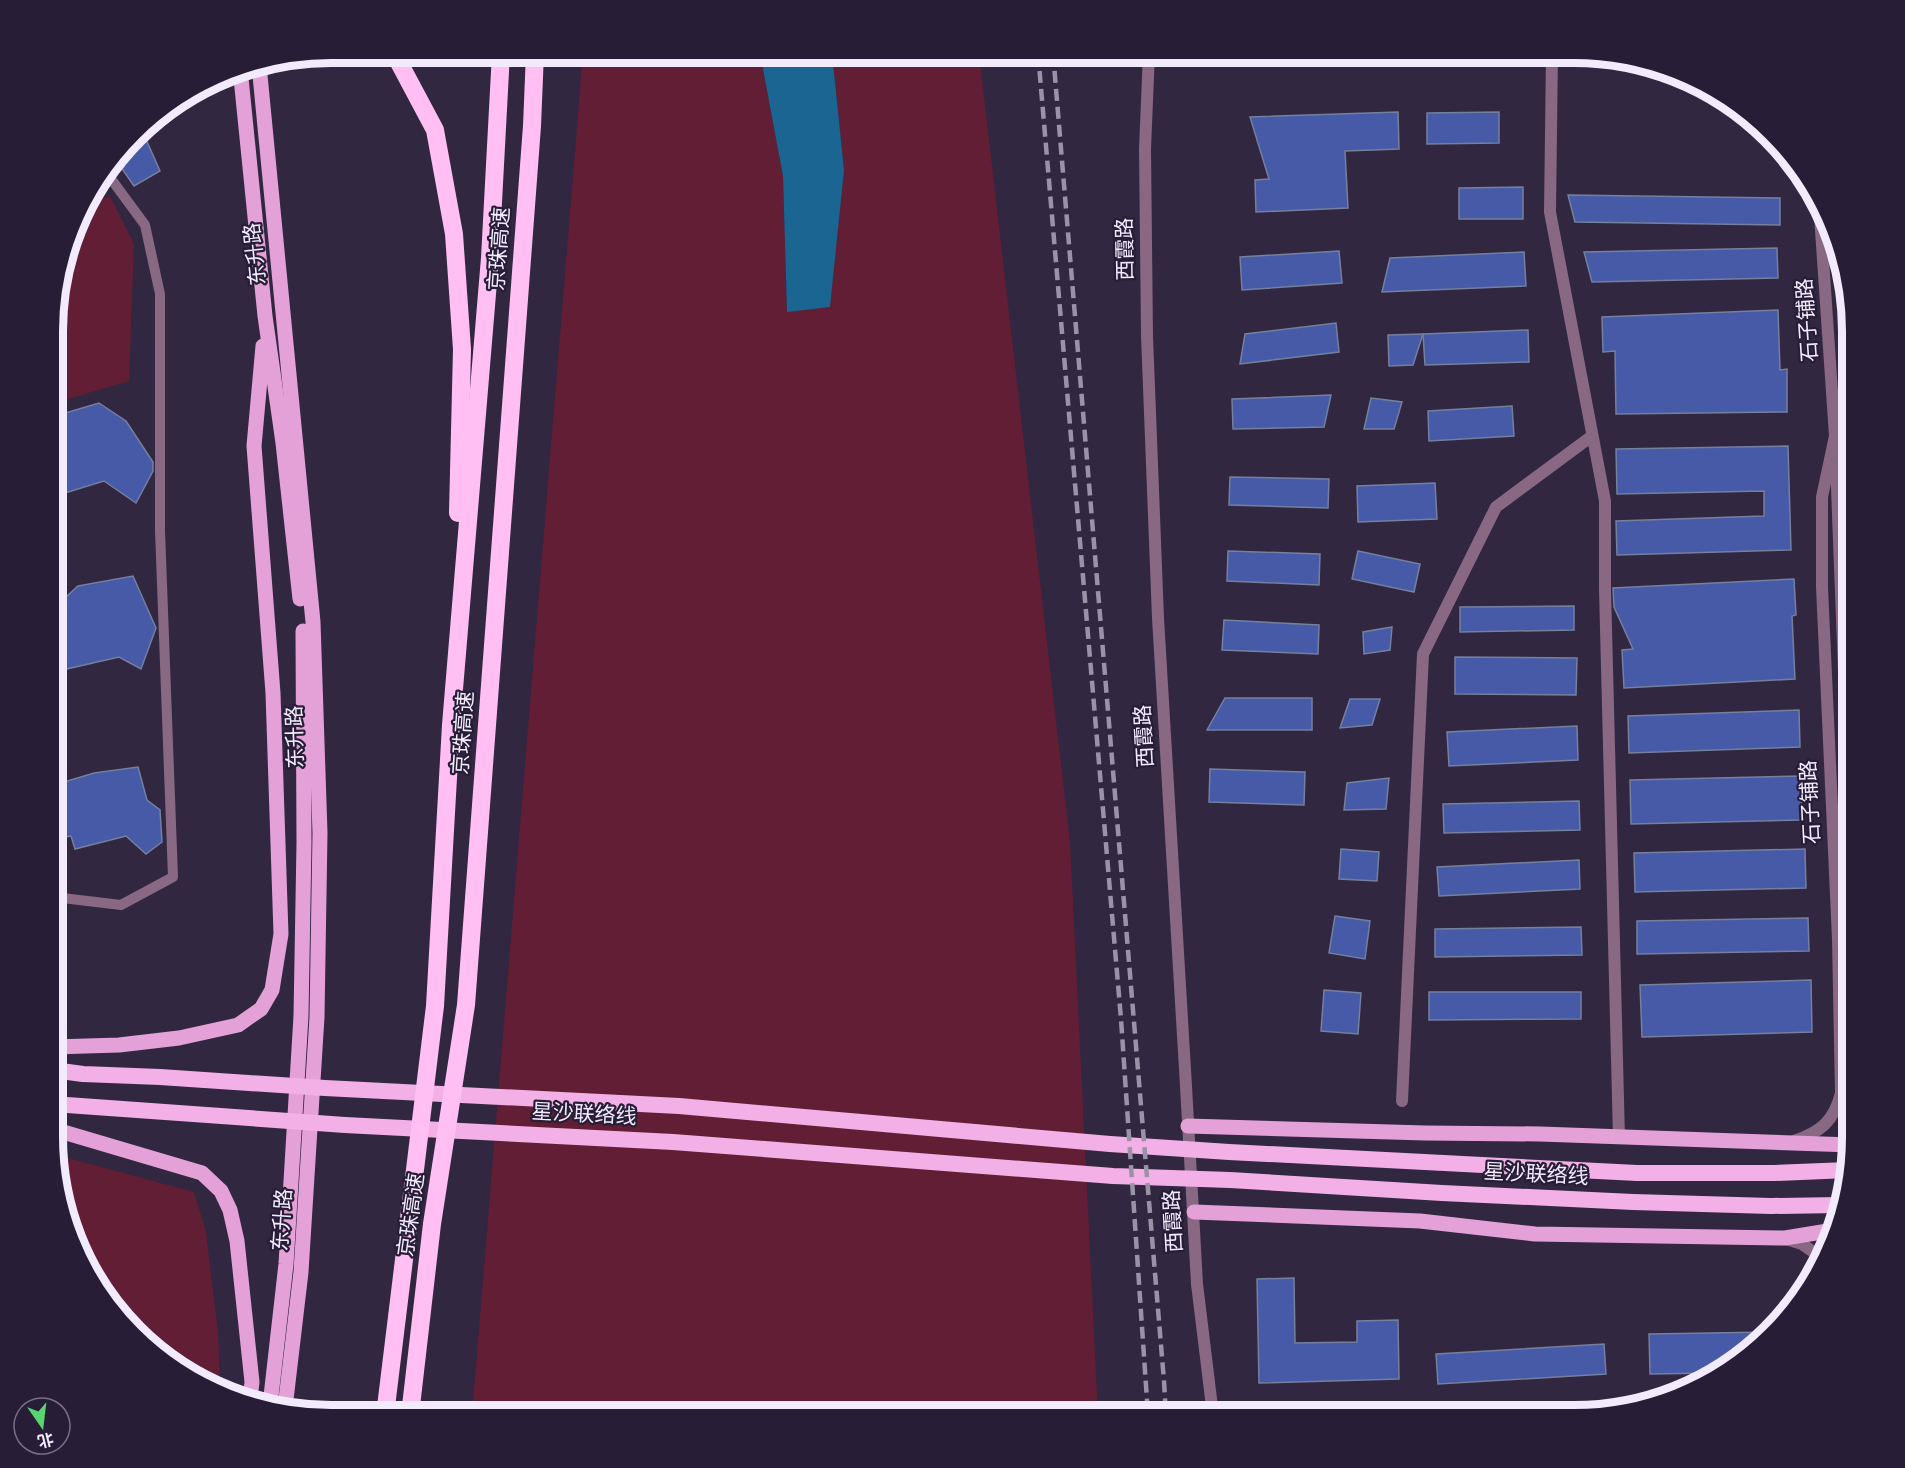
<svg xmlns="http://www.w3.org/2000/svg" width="1905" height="1468" viewBox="0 0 1905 1468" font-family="Spectral,'Noto Sans SC',serif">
<rect width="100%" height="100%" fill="#312740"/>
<g fill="#621e34">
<polygon points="583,53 760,53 783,176 787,312 844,170 832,53 979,53 1070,842 1098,1415 472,1415"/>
<polygon points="110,196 134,244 129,381 55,403 55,295 87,202"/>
<polygon points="53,1154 194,1192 206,1232 218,1332 220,1391 148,1347 81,1260"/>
</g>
<polygon fill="#1a6592" points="760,53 832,53 844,170 830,307 787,312 783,176"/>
<g fill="#475aa7" stroke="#757f9e" stroke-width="1.5">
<polygon points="1398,112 1399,149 1345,151 1348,208 1256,212 1255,180 1269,179 1250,117"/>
<polygon points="1499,112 1499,143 1427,144 1427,113"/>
<polygon points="145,137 160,171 134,186 116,160 126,148"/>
<polygon points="1523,187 1523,219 1459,219 1459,188"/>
<polygon points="1568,195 1780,198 1780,225 1575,222"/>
<polygon points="1777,248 1778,278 1592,282 1584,252"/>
<polygon points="1339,251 1342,283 1242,290 1240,257"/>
<polygon points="1524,252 1526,286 1382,292 1390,258"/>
<polygon points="1778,310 1780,370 1787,369 1787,412 1616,414 1615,351 1603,352 1602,317"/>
<polygon points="1336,323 1339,352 1240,364 1245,334"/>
<polygon points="1528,330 1529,362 1425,365 1423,334"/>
<polygon points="1423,334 1413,365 1389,366 1388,335"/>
<polygon points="1331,395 1324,427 1233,429 1232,399"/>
<polygon points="1371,398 1402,402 1394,429 1364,429"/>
<polygon points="99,403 126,421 153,462 153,471 136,503 104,481 55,496 55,416"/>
<polygon points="1512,406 1514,436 1429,441 1428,411"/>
<polygon points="1788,446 1791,550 1617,555 1616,521 1764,516 1764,491 1617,494 1616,449"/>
<polygon points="1230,477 1329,479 1328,508 1229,505"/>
<polygon points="1435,483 1437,519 1358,522 1357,486"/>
<polygon points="1228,551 1320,554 1319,585 1227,581"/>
<polygon points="1358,551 1420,564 1414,592 1352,579"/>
<polygon points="133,576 156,628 141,669 119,657 62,670 54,647 54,608 78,586"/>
<polygon points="1794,579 1796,615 1792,616 1795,679 1624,688 1622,650 1633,649 1614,607 1613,588"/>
<polygon points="1574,606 1574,630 1460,632 1460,607"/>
<polygon points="1224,620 1319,625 1318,654 1222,650"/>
<polygon points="1392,627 1390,650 1364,654 1363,632"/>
<polygon points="1455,657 1577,658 1576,695 1455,694"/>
<polygon points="1225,698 1312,698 1312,730 1207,730"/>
<polygon points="1350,699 1380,699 1372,725 1340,728"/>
<polygon points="1799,710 1800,747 1629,753 1628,716"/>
<polygon points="1577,726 1578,760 1449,766 1447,732"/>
<polygon points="138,767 147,800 160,810 162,842 146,854 126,836 75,849 71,836 54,839 54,785 94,773"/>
<polygon points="1210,769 1305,772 1304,805 1209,802"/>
<polygon points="1801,776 1802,820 1631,824 1630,780"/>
<polygon points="1389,778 1386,809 1344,810 1347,783"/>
<polygon points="1579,801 1580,830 1444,833 1443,804"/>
<polygon points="1341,849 1379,852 1377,881 1339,879"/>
<polygon points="1805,849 1806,888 1635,892 1634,853"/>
<polygon points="1579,860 1580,889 1439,896 1437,867"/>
<polygon points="1335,916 1370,921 1365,959 1329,953"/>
<polygon points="1808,918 1809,951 1637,954 1637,921"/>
<polygon points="1581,927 1582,955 1435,957 1435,929"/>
<polygon points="1811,980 1812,1032 1642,1037 1640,985"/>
<polygon points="1324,990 1361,993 1358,1034 1321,1031"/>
<polygon points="1429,992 1581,992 1581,1019 1429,1020"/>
<polygon points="1294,1278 1295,1343 1357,1342 1357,1321 1398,1320 1399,1379 1259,1383 1257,1279"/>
<polygon points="1768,1332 1714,1373 1650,1374 1649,1334"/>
<polygon points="1604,1344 1606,1374 1438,1384 1436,1354"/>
</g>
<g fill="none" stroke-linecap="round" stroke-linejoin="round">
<polyline stroke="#886882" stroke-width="10" points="54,897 121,905 173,877 160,531 160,294 145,225 106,172"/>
<g stroke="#886882" stroke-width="12">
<polyline points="1149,53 1145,149 1147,336 1158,618 1186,1086 1197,1284 1213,1415"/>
<polyline points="1552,53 1550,212 1605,501 1605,589 1619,1138"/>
<polyline points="1819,201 1835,436 1846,724 1852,830"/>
<polyline points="1841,454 1852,500"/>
<polyline points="1402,1101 1423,654 1496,507 1592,436"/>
<path d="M 1794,1141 C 1821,1132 1834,1121 1841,1093 L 1838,939 L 1822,587 L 1822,497 L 1835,436"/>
<polyline points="1786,1239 1802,1244 1822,1258"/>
</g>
<g stroke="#e4a1d8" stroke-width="15">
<polyline points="259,65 313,622 320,833 317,1017 301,1272 285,1408"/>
<polyline points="240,68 265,316 283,443 300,599"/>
<polyline points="53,1047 119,1045 179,1038 238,1025 261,1009 272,990 281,934 273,693 254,446 263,346"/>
<polyline points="1188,1126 1425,1133 1540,1134 1852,1145"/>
<polyline points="53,1129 202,1173 221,1191 230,1210 237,1241 252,1382 250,1400"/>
<polyline points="1194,1212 1420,1221 1535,1234 1785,1238 1834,1230"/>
<polyline points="270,1405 286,1264 301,1016 304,843 303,631"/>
</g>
<g stroke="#f2b0e6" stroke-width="16">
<polyline points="53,1070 83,1074 160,1077 325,1088 679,1106 1110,1144 1229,1152 1637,1173 1775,1173 1848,1170"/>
<polyline points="53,1104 345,1125 673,1142 1113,1176 1230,1180 1442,1193 1633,1202 1771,1206 1840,1205"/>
</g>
<g stroke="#ffbff3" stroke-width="18">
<polyline points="394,53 435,130 454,234 462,349 458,513"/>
<polyline points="385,1415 435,1006 451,725 490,258 501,53"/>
<polyline points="410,1415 432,1224 466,1005 532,126 535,53"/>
</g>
<g stroke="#9a93a8" stroke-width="4.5" stroke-dasharray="12 6" stroke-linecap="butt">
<polyline points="1038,53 1121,1019 1148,1415"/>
<polyline points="1053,53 1164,1381 1166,1415"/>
</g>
</g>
<g text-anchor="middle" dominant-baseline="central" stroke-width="4.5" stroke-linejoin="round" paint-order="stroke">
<g font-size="21" fill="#f1ebfd" stroke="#271d36">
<text transform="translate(500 249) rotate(-86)">京珠高速</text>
<text transform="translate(1126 249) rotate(-91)">西霞路</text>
<text transform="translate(256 254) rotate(-96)">东升路</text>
<text transform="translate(1808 320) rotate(-94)">石子铺路</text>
<text transform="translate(464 733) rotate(-86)">京珠高速</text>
<text transform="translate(1145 736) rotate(-93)">西霞路</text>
<text transform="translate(296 737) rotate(-92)">东升路</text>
<text transform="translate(1811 802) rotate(-93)">石子铺路</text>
<text transform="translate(584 1115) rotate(3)">星沙联络线</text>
<text transform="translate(1536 1175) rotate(3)">星沙联络线</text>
<text transform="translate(412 1215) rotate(-82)">京珠高速</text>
<text transform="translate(283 1220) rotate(-86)">东升路</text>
<text transform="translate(1174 1221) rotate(-93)">西霞路</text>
</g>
</g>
<path d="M0 0H1905V1468H0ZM331 63H1574A268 268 0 0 1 1842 331V1137A268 268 0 0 1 1574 1405H331A268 268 0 0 1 63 1137V331A268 268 0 0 1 331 63Z" fill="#271d36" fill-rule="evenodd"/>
<path fill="none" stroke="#f1ebfd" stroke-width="8" d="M331 63H1574A268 268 0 0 1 1842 331V1137A268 268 0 0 1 1574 1405H331A268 268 0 0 1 63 1137V331A268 268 0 0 1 331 63Z"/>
<g transform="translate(42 1426) rotate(166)"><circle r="28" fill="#271d36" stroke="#786f86" stroke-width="1.5"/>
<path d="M0-4.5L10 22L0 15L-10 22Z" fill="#57d570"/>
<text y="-9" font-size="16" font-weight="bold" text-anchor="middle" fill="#f1ebfd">北</text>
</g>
</svg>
